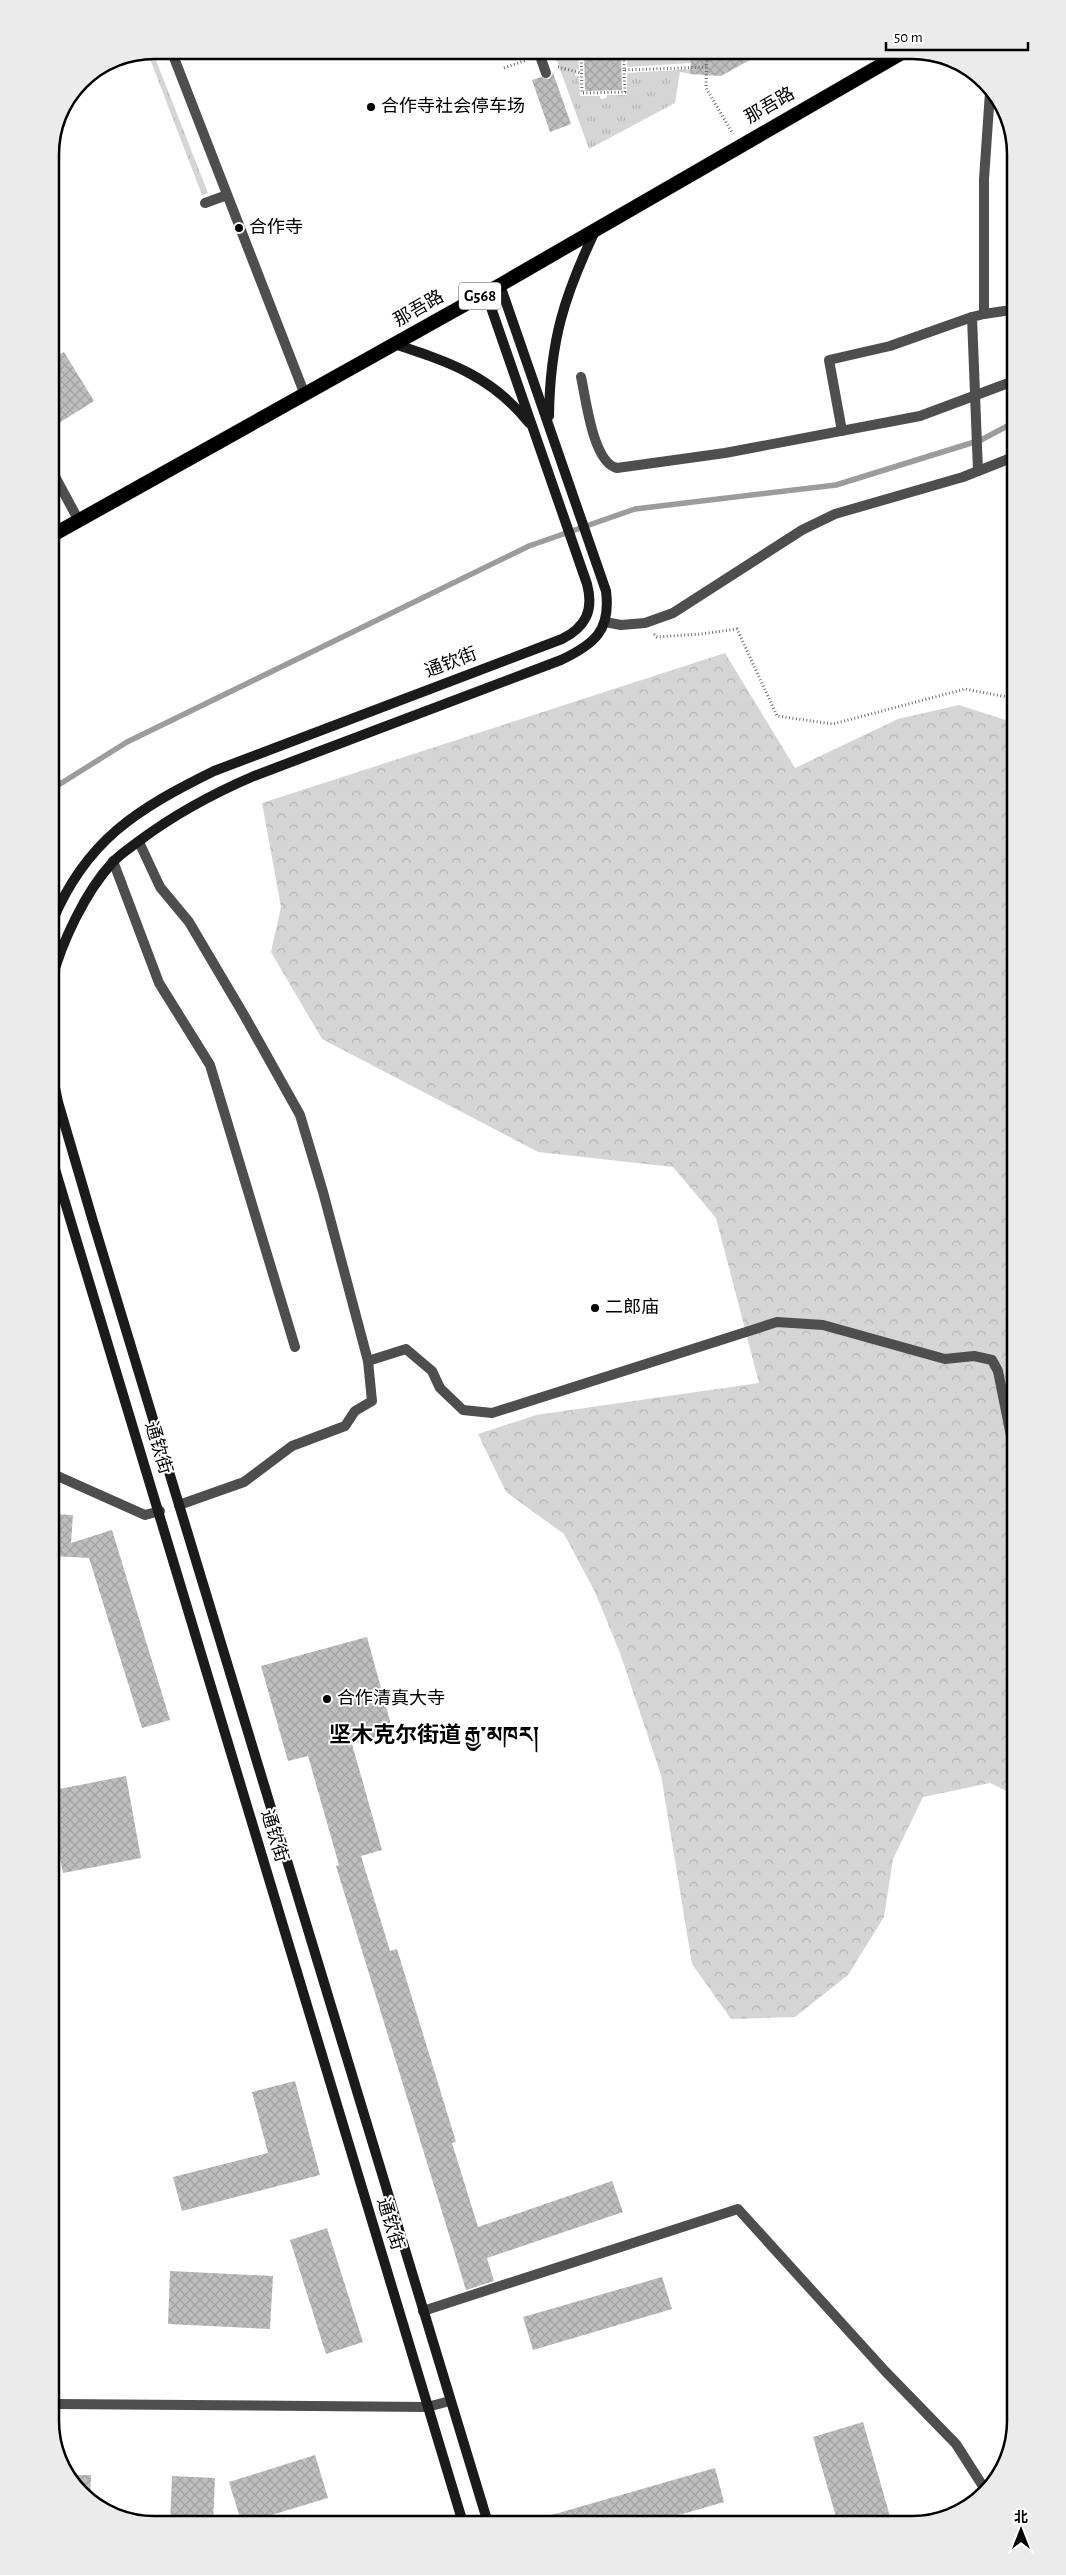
<svg xmlns="http://www.w3.org/2000/svg" width="1066" height="2575" viewBox="0 0 1066 2575" font-family="'Alegreya Sans','Noto Sans SC','Noto Serif Tibetan',sans-serif">
<defs>
<pattern id="grass-tufts" width="24" height="20" patternUnits="userSpaceOnUse" patternTransform="scale(1.25)"><rect width="24" height="20" fill="#d5d5d5"/><path d="M3 7l-1-3M5 7V3M7 7l1-3M15 17l-1-3M17 17v-4M19 17l1-3" fill="none" stroke="#b5b5b5"/></pattern>
<pattern id="forest-crowns" width="20" height="18" patternUnits="userSpaceOnUse" patternTransform="scale(1.25)"><rect width="20" height="18" fill="#d5d5d5"/><path d="M2 6a3 3 0 1 1 6 0M12 15a3 3 0 1 1 6 0" fill="none" stroke="#b5b5b5"/></pattern>
<pattern id="building-cross-hatch" width="8" height="8" patternUnits="userSpaceOnUse" patternTransform="scale(1.25)"><rect width="8" height="8" fill="#bebebe"/><path d="M0 0l8 8M0 8l8-8" fill="none" stroke="#a2a2a2"/></pattern>
</defs>
<rect width="100%" height="100%" fill="#fff"/>
<g fill="url(#grass-tufts)">
<polygon points="152,50 208,193 202,195 147,51"/>
<polygon points="553,50 578,50 579,69 575,70 575,76 579,76 580,96 600,96 601,99 606,98 607,95 627,95 627,73 692,69 691,74 680,72 675,103 589,149"/>
<polygon points="627,50 692,50 692,63 627,67"/>
<polygon points="746,50 767,50 745,63"/>
</g>
<polygon fill="url(#forest-crowns)" points="725,653 795,768 898,719 959,705 1012,722 1015,1795 990,1783 923,1797 893,1859 884,1917 848,1975 795,2017 731,2019 692,1964 661,1775 620,1653 595,1592 564,1534 506,1492 478,1434 536,1415 759,1383 716,1218 673,1167 538,1152 322,1039 271,952 281,907 262,803"/>
<g fill="none" stroke-linecap="round" stroke-linejoin="round">
<polyline stroke="#9c9c9c" stroke-width="5.5" points="52,789 127,742 529,546 635,509 836,485 981,440 1011,424"/>
</g>
<g fill="url(#building-cross-hatch)">
<polygon points="725,50 745,50 745,61 748,61 721,76 690,74 691,57 724,59"/>
<polygon points="621,54 622,90 585,91 584,55"/>
<polygon points="553,73 571,124 550,132 532,80 541,77 549,79"/>
<polygon points="64,352 94,401 51,428 51,360"/>
<polygon points="53,1514 73,1515 71,1543 112,1530 170,1720 142,1728 89,1558 53,1556"/>
<polygon points="367,1637 393,1732 352,1744 382,1850 361,1856 390,1951 397,1949 456,2142 452,2143 478,2227 612,2181 623,2212 487,2258 494,2281 466,2290 336,1866 339,1865 308,1756 288,1761 261,1666"/>
<polygon points="126,1776 141,1858 63,1873 54,1828 54,1790"/>
<polygon points="295,2081 320,2175 182,2211 173,2177 268,2153 252,2092"/>
<polygon points="327,2228 363,2342 326,2354 290,2240"/>
<polygon points="170,2271 273,2276 270,2329 168,2324"/>
<polygon points="662,2277 672,2309 533,2350 523,2317"/>
<polygon points="863,2422 891,2520 837,2520 813,2437"/>
<polygon points="315,2455 328,2498 242,2524 229,2482"/>
<polygon points="715,2468 724,2502 658,2521 542,2522 541,2518"/>
<polygon points="70,2475 91,2475 90,2503 78,2486"/>
<polygon points="172,2476 215,2478 213,2524 170,2525"/>
</g>
<g fill="none" stroke-linecap="round" stroke-linejoin="round">
<g stroke="#dbdbdb" stroke-width="15">
<polyline id="trunk" points="51,536 500,285 907,50"/>
</g>
<g stroke="#707070" stroke-width="3" stroke-dasharray="1 2.5" stroke-linecap="butt">
<polyline points="602,50 624,51 624,70 707,67"/>
<polyline points="707,50 706,88 733,134"/>
<polyline points="602,52 581,52 582,93 625,92 624,70"/>
<polyline points="558,67 582,73"/>
<polyline points="504,68 527,60"/>
<polyline points="654,634 657,637 701,634 737,629 777,716 833,724 965,689 1012,698"/>
</g>
<g stroke="#4e4e4e" stroke-width="10">
<polyline points="171,50 305,395"/>
<polyline points="538,50 546,73"/>
<polyline points="205,203 227,195"/>
<polyline points="984,314 1011,310"/>
<path d="M 581,377 C 586,399 593,463 617,468 L 725,453 L 920,416 L 1011,382"/>
<polyline points="842,431 829,360 890,346 972,317"/>
<polyline points="51,469 79,521"/>
<polyline points="978,471 972,317 984,314 984,179 990,92"/>
</g>
<g stroke="#4e4e4e" stroke-width="10">
<polyline points="605,622 621,625 645,623 673,613 802,530 835,514 963,477 1011,458"/>
<polyline points="139,842 160,887 189,922 244,1015 300,1115 323,1192 368,1361 372,1401 355,1411 345,1426 292,1446 244,1482 179,1505"/>
<polyline points="113,861 159,983 210,1065 295,1347"/>
<polyline points="368,1361 406,1349 432,1371 440,1388 463,1410 492,1413 777,1322 823,1325 945,1359 974,1356 992,1360 998,1371 1014,1451"/>
<polyline points="53,1474 145,1515 160,1511"/>
<polyline points="423,2311 738,2209 885,2371 956,2444 986,2491"/>
</g>
<polyline stroke="#4e4e4e" stroke-width="10" points="55,2404 427,2407 450,2401"/>
<g stroke="#1b1b1b" stroke-width="10">
<path d="M 394,344 C 449,362 492,376 529,423"/>
<path d="M 549,416 C 550,341 564,296 596,229"/>
<path d="M 52,922 C 86,840 137,809 214,771 L 562,639 C 586,627 594,610 587,584 L 486,293"/>
<path d="M 52,980 C 61,943 86,891 112,863 C 120,854 130,848 139,841 C 175,814 212,794 254,776 L 561,660 C 595,644 611,630 606,591 L 500,285"/>
<polyline points="52,1073 58,1102 92,1218 488,2523"/>
<polyline points="52,1159 463,2523"/>
</g>
<use href="#trunk" stroke="#000" stroke-width="14"/>
</g>
<g fill="#000" stroke="#fff" stroke-width="2">
<circle cx="371" cy="107" r="5"/>
<circle cx="239" cy="228" r="5"/>
<circle cx="595" cy="1308" r="5"/>
<circle cx="327" cy="1699" r="5"/>
</g>
<g text-anchor="middle" dominant-baseline="central" stroke-width="4" stroke-linejoin="round" paint-order="stroke">
<rect fill="#fff" stroke="#4c4c4c" stroke-width="1" x="459" y="282.5" width="42" height="27" rx="4"/>
<g font-size="16" font-weight="bold" fill="#000">
<text x="480" y="296">G568</text>
</g>
<g font-size="18" fill="#000" stroke="#fff">
<text transform="translate(770 106) rotate(-30)">那吾路</text>
<text transform="translate(419 309) rotate(-30)">那吾路</text>
<text transform="translate(451 663) rotate(-21)">通钦街</text>
<text transform="translate(158 1448) rotate(73)">通钦街</text>
<text transform="translate(274 1836) rotate(73)">通钦街</text>
<text transform="translate(390 2224) rotate(73)">通钦街</text>
</g>
<g font-size="18" fill="#000" stroke="#fff" text-anchor="start">
<text x="381" y="107">合作寺社会停车场</text>
<text x="249" y="228">合作寺</text>
<text x="605" y="1308">二郎庙</text>
<text x="337" y="1699">合作清真大寺</text>
</g>
<g font-size="22" font-weight="bold" fill="#000" stroke="#fff">
<text x="434" y="1735">坚木克尔街道 རྒྱ་མཁར།</text>
</g>
</g>
<path d="M0 0H1066V2575H0ZM154 59H912A95 95 0 0 1 1007 154V2421A95 95 0 0 1 912 2516H154A95 95 0 0 1 59 2421V154A95 95 0 0 1 154 59Z" fill="#ebebeb" fill-rule="evenodd"/>
<path fill="none" stroke="#000" stroke-width="2.5" d="M154 59H912A95 95 0 0 1 1007 154V2421A95 95 0 0 1 912 2516H154A95 95 0 0 1 59 2421V154A95 95 0 0 1 154 59Z"/>
<g transform="translate(1021 2530)" stroke="#ffffff" stroke-width="4" paint-order="stroke">
<path d="M0-4L9 19L0 12L-9 19Z" fill="#000000"/>
<text y="-8" font-size="14" font-weight="bold" text-anchor="middle" fill="#000000">北</text>
</g>
<path d="M886 42v8h142v-8" fill="none" stroke="#000000" stroke-width="2.5"/>
<text x="894" y="42" font-size="15" fill="#000000" stroke="#ffffff" stroke-width="4" paint-order="stroke">50 m</text>
</svg>
